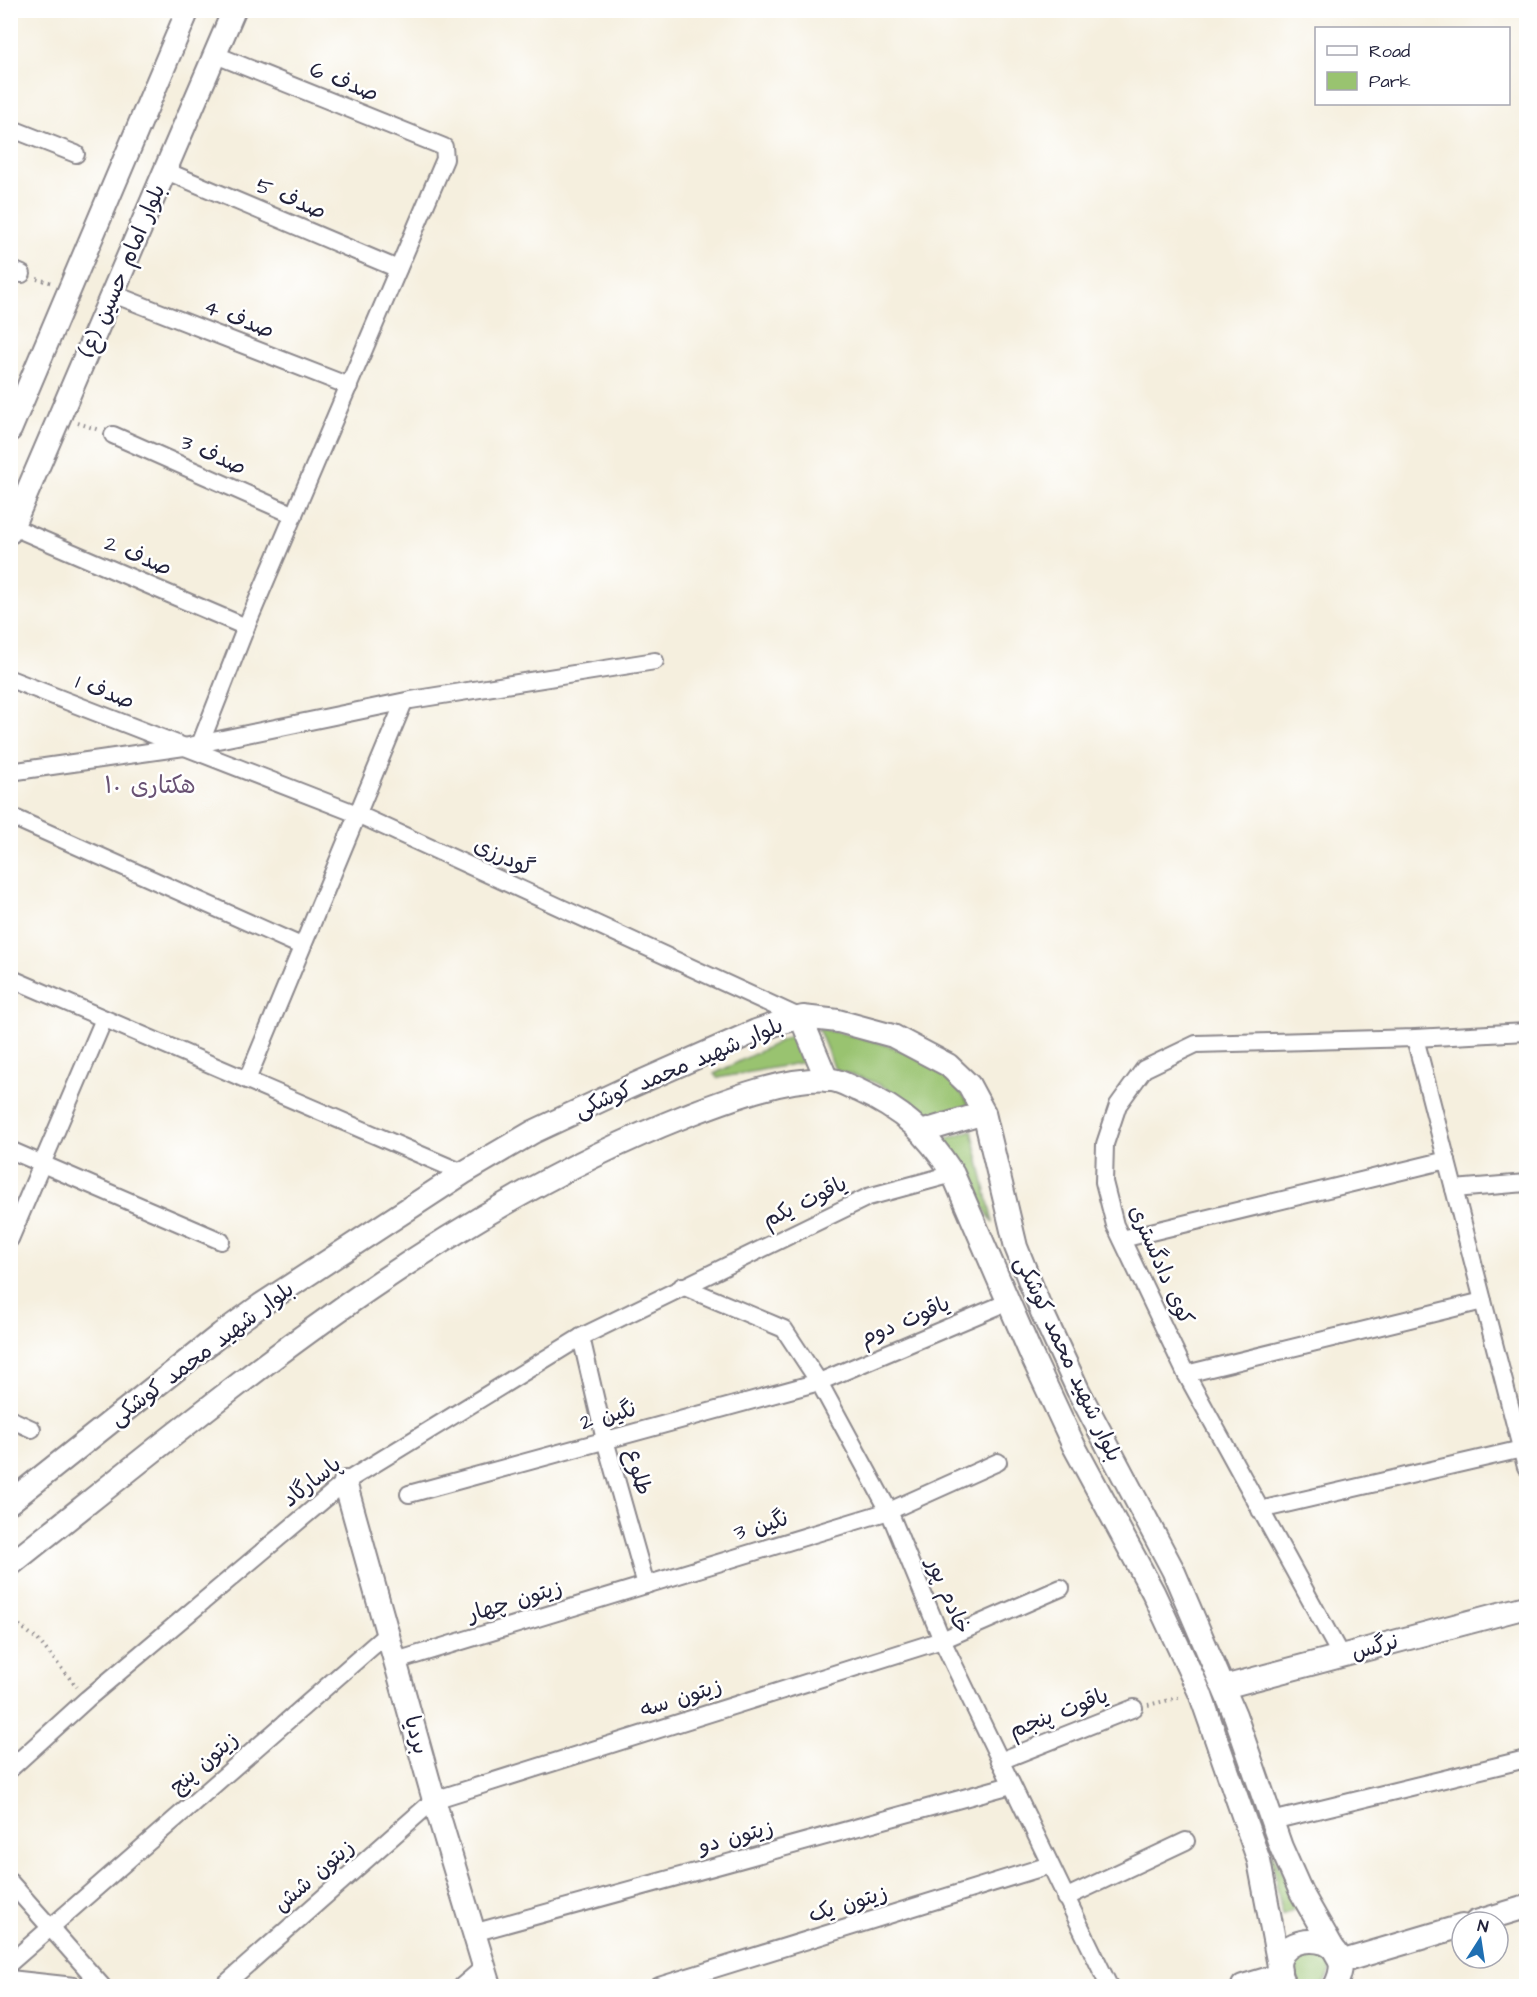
<svg xmlns="http://www.w3.org/2000/svg" width="1537" height="1997" viewBox="0 0 1537 1997" font-family="'Architects Daughter','Playpen Sans Arabic',sans-serif">
<rect width="100%" height="100%" fill="#fff"/>
<filter id="ink" filterUnits="userSpaceOnUse"><feTurbulence type="fractalNoise" baseFrequency=".0167" numOctaves="2"/><feDisplacementMap in="SourceGraphic" scale="12" xChannelSelector="R" yChannelSelector="G"/><feConvolveMatrix kernelMatrix="1 2 1 2 8 2 1 2 1" color-interpolation-filters="sRGB"/></filter>
<filter id="wash" filterUnits="userSpaceOnUse"><feTurbulence type="fractalNoise" baseFrequency=".008" numOctaves="4" result="noise"/><feDisplacementMap in="SourceGraphic" scale="24" xChannelSelector="R" yChannelSelector="G"/><feGaussianBlur stdDeviation="1.35" result="paint"/><feColorMatrix in="noise" values="0 0 0 0 0 0 0 0 0 0 0 0 0 0 0 0 0 1.4 0 .05"/><feComposite in="paint" operator="in"/></filter>
<g filter="url(#wash)">
<rect width="100%" height="100%" fill="#f5efde"/>
<g fill="#99c370" stroke="#5e7256" stroke-width="1.5">
<path d="M 818,1028 C 877,1041 939,1052 972,1109 L 926,1124 C 906,1093 873,1079 838,1071 L 834,1067 Z"/>
<polygon points="794,1034 805,1062 718,1078 714,1074"/>
<polygon points="972,1130 993,1223 942,1140"/>
<polygon points="1270,1849 1300,1907 1282,1915"/>
<circle cx="1310" cy="1969" r="20"/>
</g>
</g>
<g filter="url(#ink)">
<g fill="none" stroke-linecap="round" stroke-linejoin="round">
<g stroke="#8c888c" stroke-width="20">
<g id="street">
<polyline points="10,128 76,154"/>
<polyline points="166,171 398,269"/>
<polyline points="10,269 22,274"/>
<polyline points="113,294 349,386"/>
<polyline points="113,435 294,515"/>
<polyline points="13,527 246,627"/>
<polyline points="10,679 357,814 801,1018"/>
<polyline points="201,742 246,627 445,159 444,147 216,55"/>
<polyline points="10,772 184,747 411,700 655,661"/>
<polyline points="10,816 301,946"/>
<polyline points="10,978 463,1173"/>
<polyline points="1415,1038 1526,1467"/>
<polyline points="247,1080 404,702"/>
<polyline points="10,1150 221,1241"/>
<polyline points="1454,1189 1526,1183"/>
<polyline points="10,1239 104,1019"/>
<polyline points="1122,1239 1447,1160"/>
<polyline points="682,1286 784,1329 819,1382 889,1511 942,1640 1109,1986"/>
<polyline points="581,1337 605,1440 646,1585"/>
<polyline points="1186,1374 1483,1301"/>
<polyline points="10,1419 32,1429"/>
<polyline points="409,1494 819,1382 1008,1302"/>
<polyline points="1260,1510 1522,1449"/>
<polyline points="1341,1656 1186,1374 1115,1225 1104,1182 1105,1144 1118,1105 1144,1069 1196,1044 1415,1038 1526,1032"/>
<polyline points="396,1661 889,1511 998,1462"/>
<polyline points="1000,1761 1134,1708"/>
<polyline points="10,1769 87,1699 345,1482 581,1337 868,1197 953,1174"/>
<polyline points="1272,1821 1526,1759"/>
<polyline points="10,1882 102,1986"/>
<polyline points="1065,1898 1186,1841"/>
<polyline points="473,1933 1011,1785"/>
<polyline points="10,1963 388,1633"/>
<polyline points="10,1979 74,1986"/>
<polyline points="223,1986 434,1800 942,1640 1061,1588"/>
<polyline points="462,1986 483,1968"/>
<polyline points="659,1986 1050,1865"/>
</g>
</g>
<g stroke="#8c888c" stroke-width="26">
<g id="secondary">
<polyline points="10,430 188,10"/>
<polyline points="10,532 234,10"/>
<polyline points="801,1018 827,1080"/>
<polyline points="921,1132 984,1113"/>
<polyline points="345,1482 434,1800 490,1986"/>
<polyline points="10,1502 221,1334 261,1305 463,1173 533,1132 627,1088 756,1031 779,1023 803,1017 838,1021 893,1036 948,1065 969,1085 984,1113 1016,1247 1042,1312 1078,1390 1173,1570 1235,1715 1281,1847 1301,1892 1338,1957"/>
<path d="M 10,1565 C 221,1398 432,1216 685,1116 C 727,1100 787,1076 832,1080 C 841,1081 850,1087 858,1090 C 904,1111 926,1132 953,1174 L 1031,1354 L 1074,1446 L 1153,1592 L 1200,1693 L 1259,1861 L 1280,1971"/>
<polyline points="1224,1687 1526,1607"/>
<polyline points="1476,1922 1526,1907"/>
<polyline points="1340,1962 1462,1926"/>
<polyline points="1243,1986 1280,1975"/>
<path d="M 1285,1986 C 1252,1928 1367,1924 1335,1986"/>
</g>
</g>
<g stroke="#8c888c" stroke-width="4" stroke-dasharray="1.5 4.5" stroke-linecap="butt">
<polyline points="37,279 53,283"/>
<polyline points="78,423 99,430"/>
<polyline points="10,1618 38,1640 77,1687"/>
<polyline points="1148,1705 1182,1697"/>
</g>
<use href="#street" stroke="#fff" stroke-width="16"/>
<use href="#secondary" stroke="#fff" stroke-width="22"/>
</g>
</g>
<g text-anchor="middle" dominant-baseline="central" stroke-width="5" stroke-linejoin="round" paint-order="stroke">
<g font-size="22" fill="#22223b" stroke="#fff">
<text transform="translate(344 82) rotate(22)">صدف 6</text>
<text transform="translate(291 199) rotate(23)">صدف 5</text>
<text transform="translate(123 271) rotate(-67)">بلوار امام حسین (ع)</text>
<text transform="translate(239 319) rotate(21)">صدف 4</text>
<text transform="translate(213 455) rotate(24)">صدف 3</text>
<text transform="translate(138 556) rotate(23)">صدف 2</text>
<text transform="translate(105 692) rotate(21)">صدف 1</text>
<text transform="translate(504 857) rotate(25)">گودرزی</text>
<text transform="translate(679 1068) rotate(-23)">بلوار شهید محمد کوشکی</text>
<text transform="translate(805 1202) rotate(-26)">یاقوت یکم</text>
<text transform="translate(1161 1265) rotate(66)">کوی دادگستری</text>
<text transform="translate(905 1321) rotate(-23)">یاقوت دوم</text>
<text transform="translate(202 1354) rotate(-37)">بلوار شهید محمد کوشکی</text>
<text transform="translate(1068 1359) rotate(65)">بلوار شهید محمد کوشکی</text>
<text transform="translate(608 1416) rotate(-15)">نگین 2</text>
<text transform="translate(638 1472) rotate(74)">طلوع</text>
<text transform="translate(312 1482) rotate(-38)">پاسارگاد</text>
<text transform="translate(761 1526) rotate(-17)">نگین 3</text>
<text transform="translate(948 1596) rotate(67)">خادم پور</text>
<text transform="translate(515 1601) rotate(-17)">زیتون چهار</text>
<text transform="translate(1375 1647) rotate(-15)">نرگس</text>
<text transform="translate(681 1698) rotate(-18)">زیتون سه</text>
<text transform="translate(1059 1713) rotate(-21)">یاقوت پنجم</text>
<text transform="translate(416 1735) rotate(75)">بردیا</text>
<text transform="translate(204 1763) rotate(-41)">زیتون پنج</text>
<text transform="translate(736 1837) rotate(-15)">زیتون دو</text>
<text transform="translate(314 1876) rotate(-41)">زیتون شش</text>
<text transform="translate(848 1904) rotate(-17)">زیتون یک</text>
</g>
<g font-size="24" fill="#695273" stroke="#fff">
<text x="150" y="786">۱۰ هکتاری</text>
</g>
</g>
<rect width="1537" height="1997" fill="none" stroke="#fff" stroke-width="36"/>
<rect x="1315" y="27" width="195" height="78" fill="#ffffff" stroke="#a7a7b1" stroke-width="1.5"/>
<rect x="1327" y="46" width="30" height="9" fill="#ffffff" stroke="#a7a7b1" stroke-width="1.5"/>
<text x="1369" y="57" font-size="18" fill="#22223b">Road</text>
<rect x="1327" y="72" width="30" height="18" fill="#99c370" stroke="#a7a7b1" stroke-width="1.5"/>
<text x="1369" y="87" font-size="18" fill="#22223b">Park</text>
<g transform="translate(1480 1940) rotate(12)"><circle r="28" fill="#ffffff" stroke="#a7a7b1" stroke-width="1.5"/>
<path d="M0-4.5L10 22L0 15L-10 22Z" fill="#1f6fb2"/>
<text y="-9" font-size="16" font-weight="bold" text-anchor="middle" fill="#22223b">N</text>
</g>
</svg>
